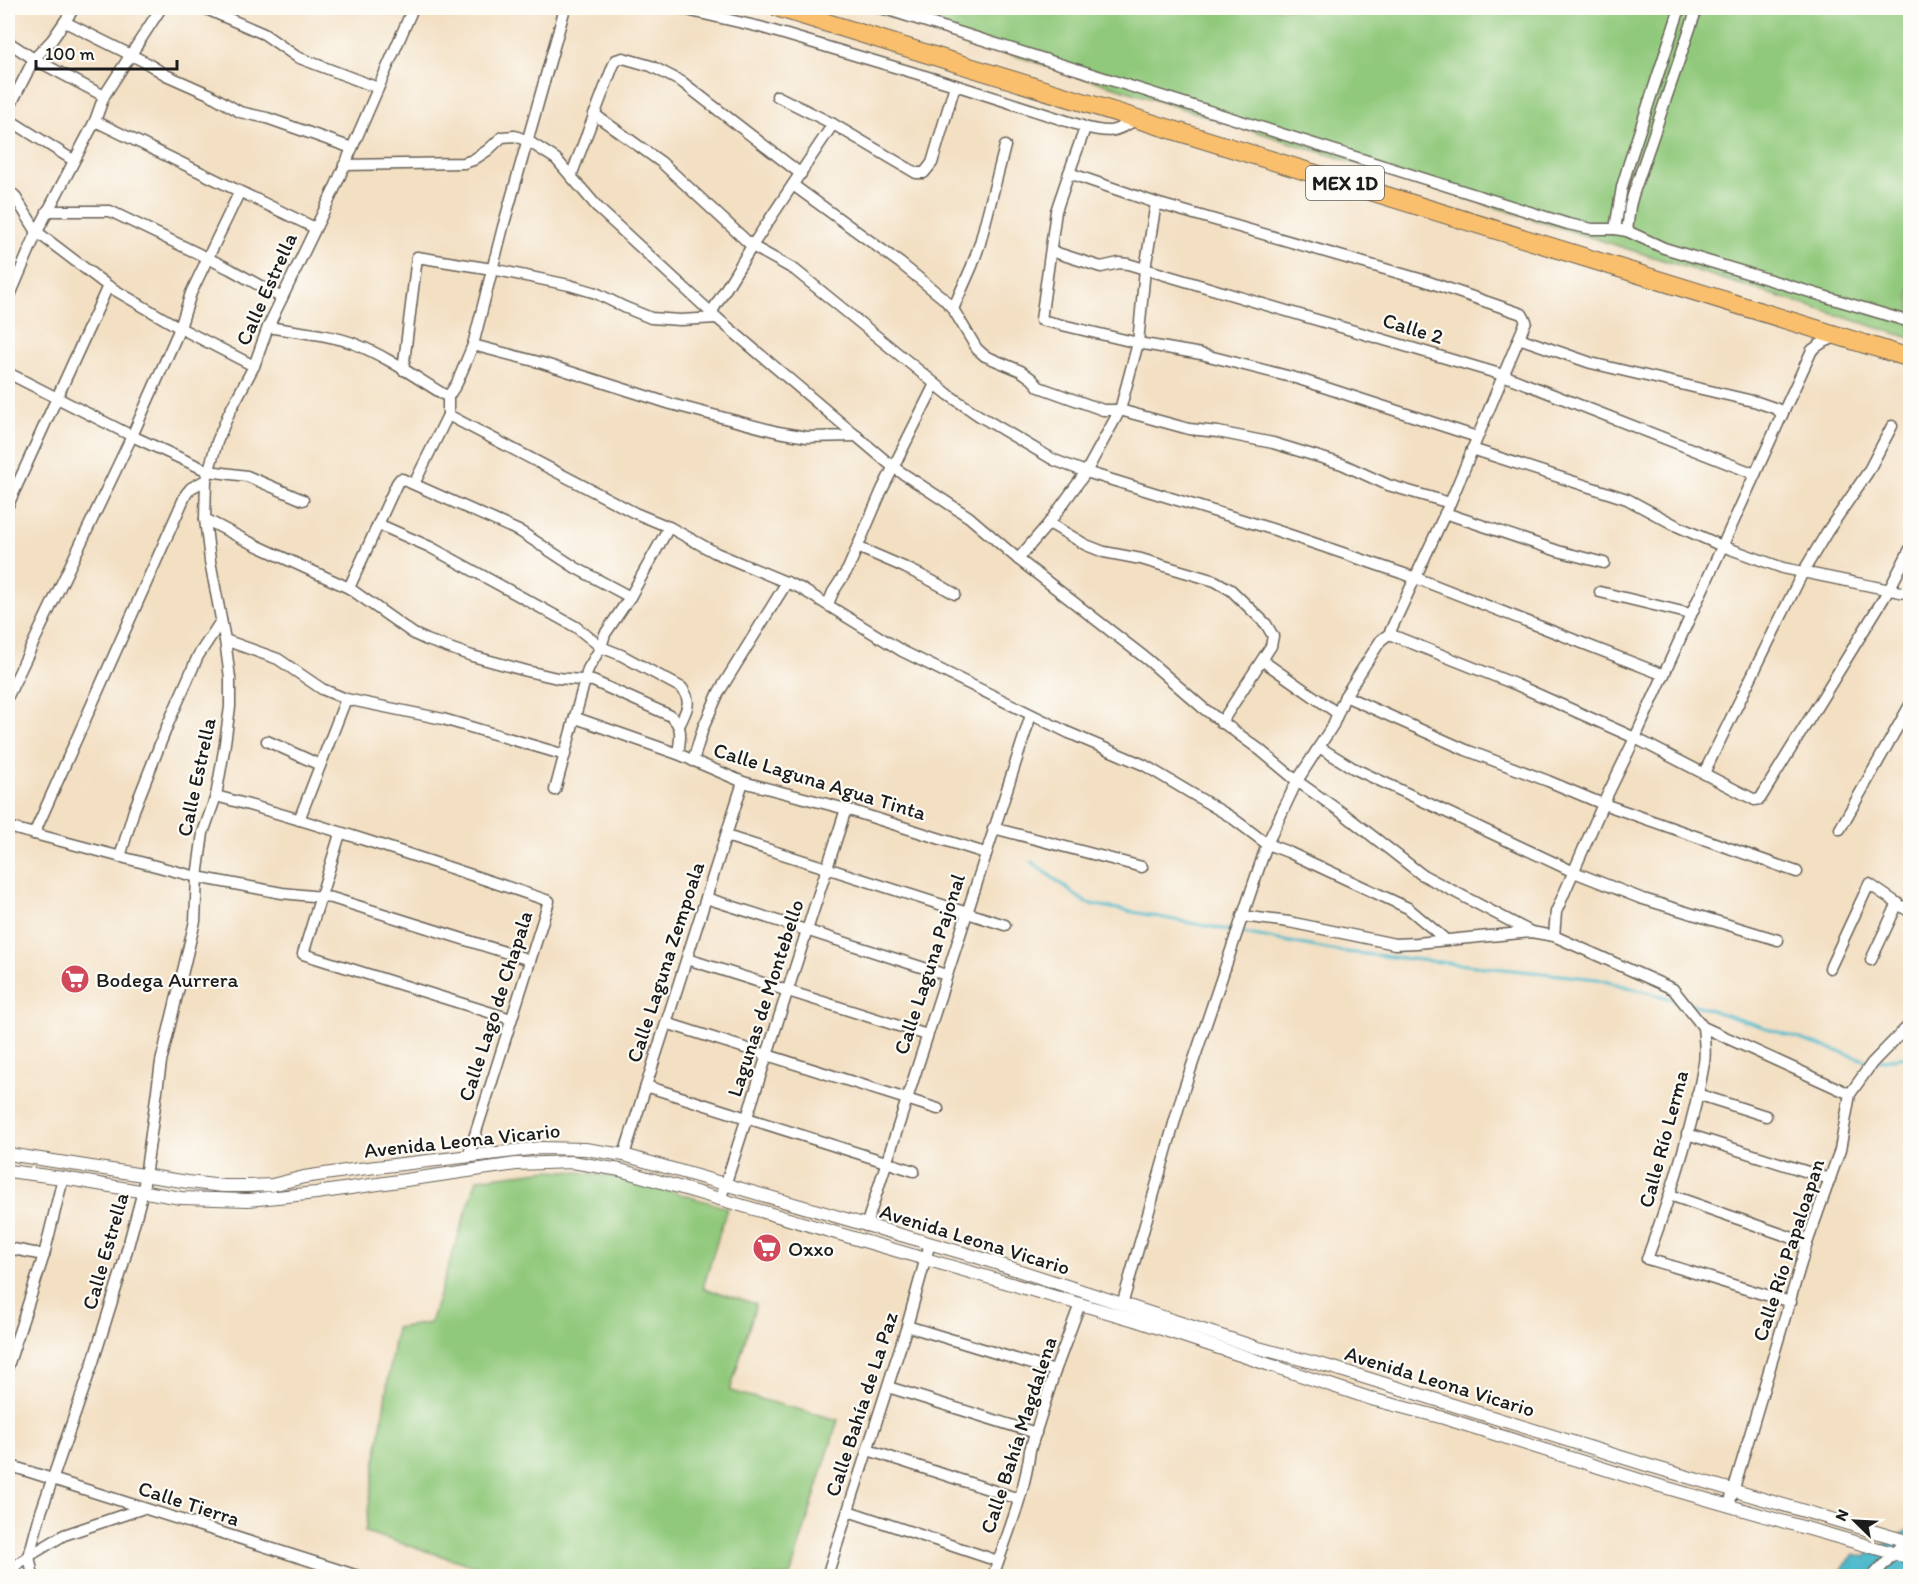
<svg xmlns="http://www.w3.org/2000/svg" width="1918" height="1584" viewBox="0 0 1918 1584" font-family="Itim,sans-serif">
<rect width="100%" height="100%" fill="#fdfcf7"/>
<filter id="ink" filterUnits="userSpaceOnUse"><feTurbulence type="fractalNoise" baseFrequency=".0167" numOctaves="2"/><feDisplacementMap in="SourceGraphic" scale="12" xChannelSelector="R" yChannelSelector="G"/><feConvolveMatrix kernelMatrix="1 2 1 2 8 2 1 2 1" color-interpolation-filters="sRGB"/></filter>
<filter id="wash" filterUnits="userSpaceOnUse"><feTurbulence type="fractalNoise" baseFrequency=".008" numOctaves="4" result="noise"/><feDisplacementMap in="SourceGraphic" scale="24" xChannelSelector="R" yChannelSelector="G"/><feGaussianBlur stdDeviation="1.35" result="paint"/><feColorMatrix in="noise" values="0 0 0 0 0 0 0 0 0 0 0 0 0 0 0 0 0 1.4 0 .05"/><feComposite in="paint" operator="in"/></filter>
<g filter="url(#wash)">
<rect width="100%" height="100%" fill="#f3dfc2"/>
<g fill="#91c97c" stroke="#56724c" stroke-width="1.5">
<polygon points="864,8 1910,8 1910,338"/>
<path d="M 548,1170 C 610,1171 669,1190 727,1208 L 703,1288 L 756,1304 L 730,1391 L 838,1420 L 790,1576 L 507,1576 L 365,1532 L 396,1328 L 430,1323 L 477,1179 Z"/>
</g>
<polygon fill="#4eb9cb" stroke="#356a74" stroke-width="1.5" points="1910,1529 1910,1576 1833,1576 1840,1572 1854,1554 1865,1557"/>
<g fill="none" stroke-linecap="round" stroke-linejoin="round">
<g stroke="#4eb9cb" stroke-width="3">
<polyline points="1032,862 1086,903 1337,951 1597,979 1676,1000"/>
<polyline points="1689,1003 1871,1062"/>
<polyline points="1880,1061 1910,1055"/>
</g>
</g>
</g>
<g filter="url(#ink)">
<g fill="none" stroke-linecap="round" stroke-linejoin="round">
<g stroke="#676056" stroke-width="13">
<g id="minor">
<polyline points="204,8 264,34 297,57 378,88"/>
<polyline points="565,8 503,227 473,345 457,383 448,397 448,415 635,513 669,527 716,553 800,588 902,651 1069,733 1144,765 1231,817 1267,844 1288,852 1408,908 1446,940"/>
<polyline points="678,8 760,27 955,85 1082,126 1084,127 1084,131 1069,173"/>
<polyline points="882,8 1568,224 1592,229 1615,229 1627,231 1664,248 1910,322"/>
<polyline points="65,22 145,62 166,75 209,94 240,112 267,118 352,148"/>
<polyline points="8,42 34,59 104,96"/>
<polyline points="777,96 833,124 916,173 924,173 932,163 955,85"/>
<polyline points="8,110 34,59 52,40 74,8"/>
<polyline points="594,114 661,162 752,246 795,270 949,395 978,415 1054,460 1086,472 1275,530 1416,578 1664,675"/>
<polyline points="8,119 73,160"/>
<polyline points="95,121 315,228"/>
<path d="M 1084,127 C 1111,134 1114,132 1138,119"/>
<polyline points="344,165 464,163 473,160 488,150 502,137 515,136 528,141 556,159 600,210 717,318 893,467 969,517 1018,559 1148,660 1203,708 1260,750 1297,781 1344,814 1421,874 1531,932"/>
<polyline points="571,176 613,66 616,60 623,58 651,66 682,82 801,174"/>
<polyline points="793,185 900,263 943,298 953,309 977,349 985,356 1021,371 1032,379 1039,387 1103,410 1120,410 1189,429 1218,432 1273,443 1342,464 1388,485 1450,503"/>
<polyline points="8,192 14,195 37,232 108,286 180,328 254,366"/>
<polyline points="47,211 110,211 230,269 282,298"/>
<polyline points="1615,229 1622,187 1629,163 1680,8"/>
<polyline points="1627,231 1630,206 1633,195 1697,8"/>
<polyline points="1051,251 1101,267 1119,263 1128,264 1503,375 1755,474"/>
<polyline points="8,300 37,232 95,121 104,96 161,8"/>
<polyline points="953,309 972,266 980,243 1005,146"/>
<polyline points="711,313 752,246 833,124"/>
<path d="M 268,327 C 295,332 330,334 355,344 C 388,357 418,379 448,397"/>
<polyline points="1519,338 1591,363 1757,402 1777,409 1782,415 1635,738 1603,804 1556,912 1554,936"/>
<polyline points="473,345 542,363 671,404 778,432 807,437 857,436"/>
<polyline points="403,370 417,257 492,269 569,285 596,293 624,307 651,318 680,320 717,318"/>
<polyline points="8,373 132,436 208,471 247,476 303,500"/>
<polyline points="1782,415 1812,350 1822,343 1838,336"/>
<polyline points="1472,449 1627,499 1677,526 1722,546 1783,568 1910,594"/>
<polyline points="414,484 448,415"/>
<polyline points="8,505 108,286"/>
<polyline points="1445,513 1558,551 1604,563"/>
<path d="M 205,519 L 247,541 L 349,588 L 414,634 L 427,640 L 472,656 L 527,671 L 557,678 L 593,681 L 671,716 C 684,728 680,738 678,754"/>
<polyline points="1049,523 1086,545 1104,552 1141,559 1215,581 1231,590 1266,624 1273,636 1271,646 1221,723"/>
<path d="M 378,524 L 430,547 L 576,627 L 601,647 L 621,655 L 682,688 C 693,703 686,710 679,726"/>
<path d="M 857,547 C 891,561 924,575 955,594"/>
<polyline points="1018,559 1049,523 1086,472 1120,410 1138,343 1145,269 1156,203"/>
<polyline points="349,588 397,483 400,479 402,479 521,532 576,568 630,597"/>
<polyline points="1600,592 1691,614"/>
<polyline points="828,604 833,592 848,569 882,490 935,384"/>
<polyline points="1389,634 1517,685 1635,738 1755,800 1760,799 1890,588 1910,549"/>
<polyline points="225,640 278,659 322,689 346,699 443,719 565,755"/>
<polyline points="1263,661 1337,713"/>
<polyline points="8,696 132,436 180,328 191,293 239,193"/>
<polyline points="1345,696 1466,750 1548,781 1598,802 1797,872"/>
<polyline points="576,718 678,754 743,782 846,809 985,853"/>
<polyline points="267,741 320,765"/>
<polyline points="1319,747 1353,768 1574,872 1640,898 1778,940"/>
<polyline points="693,761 703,728 719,692 787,582"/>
<polyline points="1704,773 1803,572 1827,532 1868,472 1892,426"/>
<polyline points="555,790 588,669 601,647 605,634 630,597 669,527"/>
<path d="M 216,796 C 328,826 439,864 549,901 L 468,1157"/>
<polyline points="299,820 346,699"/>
<polyline points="8,827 197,877 282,893 332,898 530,960"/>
<polyline points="993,828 1142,867"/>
<polyline points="1840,829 1910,705"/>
<polyline points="34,834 186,494 191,488 206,480"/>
<polyline points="340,834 303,954 511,1019"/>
<polyline points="726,836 1005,925"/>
<polyline points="120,857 134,810 168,724 198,656 221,621"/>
<polyline points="706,898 946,975"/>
<polyline points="1242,916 1289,922 1395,944 1417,943 1531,932 1554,936 1673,989 1703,1027 1850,1094"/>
<polyline points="687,959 927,1035"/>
<polyline points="1871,960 1898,903"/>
<polyline points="1830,968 1869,884 1910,912"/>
<polyline points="666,1023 938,1109"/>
<path d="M 1703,1027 C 1704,1038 1706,1052 1704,1063 C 1693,1128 1670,1197 1647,1259 C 1695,1272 1742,1289 1791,1302"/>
<polyline points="646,1086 914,1171"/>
<polyline points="1697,1094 1766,1116"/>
<polyline points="1687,1134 1830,1179"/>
<polyline points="624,1155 743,782"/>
<polyline points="1670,1195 1807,1243"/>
<polyline points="721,1198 846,809"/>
<polyline points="866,1226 1031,715"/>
<polyline points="8,1248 44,1255"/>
<polyline points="1122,1305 1183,1092 1267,844 1297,781 1333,725 1345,696 1381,640 1389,634 1450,503 1526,321 1522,314 1423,280 1156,203 1069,173 1056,211 1041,320 1138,343 1201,354 1299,379 1477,437"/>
<polyline points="907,1326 1055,1371"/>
<polyline points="8,1366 44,1255 63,1178"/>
<polyline points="888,1387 1036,1433"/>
<polyline points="868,1450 1019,1499"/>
<polyline points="8,1465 358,1576"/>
<polyline points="1729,1505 1807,1243 1840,1150 1850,1094 1872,1063 1910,1024"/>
<polyline points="848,1511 998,1561"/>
<polyline points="8,1571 29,1556 64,1535 141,1509"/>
<polyline points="33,1576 29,1556 40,1515 93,1362 121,1272 143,1191 161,1062 195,921 197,877 203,833 216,796 224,750 230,707 230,678 225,640 210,561 205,519 206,480 217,442 229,413 254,366 268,327 333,192 413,8"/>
<polyline points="827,1576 907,1326 930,1243"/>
<path d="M 993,1576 C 1007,1535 1025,1493 1030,1450 L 1055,1371 L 1080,1304"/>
<polyline points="1873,1576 1906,1540"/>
</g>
</g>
<g stroke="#676056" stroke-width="14">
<g id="tertiary">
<polyline points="8,1154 188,1182 223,1186 248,1186 272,1185 304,1177 359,1169 540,1148 585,1149 624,1155 977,1257 1255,1347 1334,1368 1650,1466 1910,1542"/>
<polyline points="8,1171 63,1178 181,1198 248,1200 316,1193 516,1164 572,1162 620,1170 1138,1321 1375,1400 1444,1418 1643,1481 1910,1558"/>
</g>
</g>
<g stroke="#676056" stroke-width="20">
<polyline id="motorway" points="779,8 1910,358"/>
</g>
<use href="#minor" stroke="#fff" stroke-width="10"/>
<use href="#tertiary" stroke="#fff" stroke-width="12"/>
<use href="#motorway" stroke="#f9bf6d" stroke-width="18"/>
</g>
</g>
<defs>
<g id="supermarket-disc" transform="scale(1.5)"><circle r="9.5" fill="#d1495b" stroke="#fdfcf7"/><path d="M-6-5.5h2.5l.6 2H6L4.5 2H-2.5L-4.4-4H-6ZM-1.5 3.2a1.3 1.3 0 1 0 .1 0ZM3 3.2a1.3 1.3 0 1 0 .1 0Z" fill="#fff"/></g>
</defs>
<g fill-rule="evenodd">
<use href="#supermarket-disc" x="75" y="979"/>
<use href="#supermarket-disc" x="767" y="1248"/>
</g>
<g text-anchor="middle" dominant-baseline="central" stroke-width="4.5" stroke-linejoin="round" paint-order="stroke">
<rect fill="#fdfcf7" stroke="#605f5e" stroke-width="1.5" x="1306" y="166" width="78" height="34" rx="4.5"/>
<g font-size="20" font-weight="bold" fill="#1c1c1c">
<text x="1345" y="183">MEX 1D</text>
</g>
<g font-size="21" fill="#1c1c1c" stroke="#fdfcf7">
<text transform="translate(266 289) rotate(-66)">Calle Estrella</text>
<text transform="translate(1413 328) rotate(17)">Calle 2</text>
<text transform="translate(196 777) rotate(-78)">Calle Estrella</text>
<text transform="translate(820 781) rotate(17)">Calle Laguna Agua Tinta</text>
<text transform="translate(665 962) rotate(-72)">Calle Laguna Zempoala</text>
<text transform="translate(929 964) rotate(-72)">Calle Laguna Pajonal</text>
<text transform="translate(765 998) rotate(-72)">Lagunas de Montebello</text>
<text transform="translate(495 1006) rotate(-72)">Calle Lago de Chapala</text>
<text transform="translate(1663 1139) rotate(-75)">Calle Río Lerma</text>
<text transform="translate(462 1140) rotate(-6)">Avenida Leona Vicario</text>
<text transform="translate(975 1239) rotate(17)">Avenida Leona Vicario</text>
<text transform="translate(1788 1250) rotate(-72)">Calle Río Papaloapan</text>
<text transform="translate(105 1251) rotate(-74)">Calle Estrella</text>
<text transform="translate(1440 1381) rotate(17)">Avenida Leona Vicario</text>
<text transform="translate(861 1404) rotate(-72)">Calle Bahía de La Paz</text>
<text transform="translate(1018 1435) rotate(-72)">Calle Bahía Magdalena</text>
<text transform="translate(189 1503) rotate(18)">Calle Tierra</text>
</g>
<g font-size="21" fill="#1c1c1c" stroke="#fdfcf7" text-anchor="start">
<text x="96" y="979">Bodega Aurrera</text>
<text x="788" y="1248">Oxxo</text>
</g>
</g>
<rect width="1918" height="1584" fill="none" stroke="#fdfcf7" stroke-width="30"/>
<g transform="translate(1855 1521) rotate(294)" stroke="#fdfcf7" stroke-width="4.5" paint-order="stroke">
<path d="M0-4.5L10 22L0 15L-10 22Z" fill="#1c1c1c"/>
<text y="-9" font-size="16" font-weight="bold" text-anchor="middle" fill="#1c1c1c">N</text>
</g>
<path d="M36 60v9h141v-9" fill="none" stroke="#1c1c1c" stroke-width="3"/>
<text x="45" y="60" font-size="18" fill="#1c1c1c" stroke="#fdfcf7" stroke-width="4.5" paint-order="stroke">100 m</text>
</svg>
